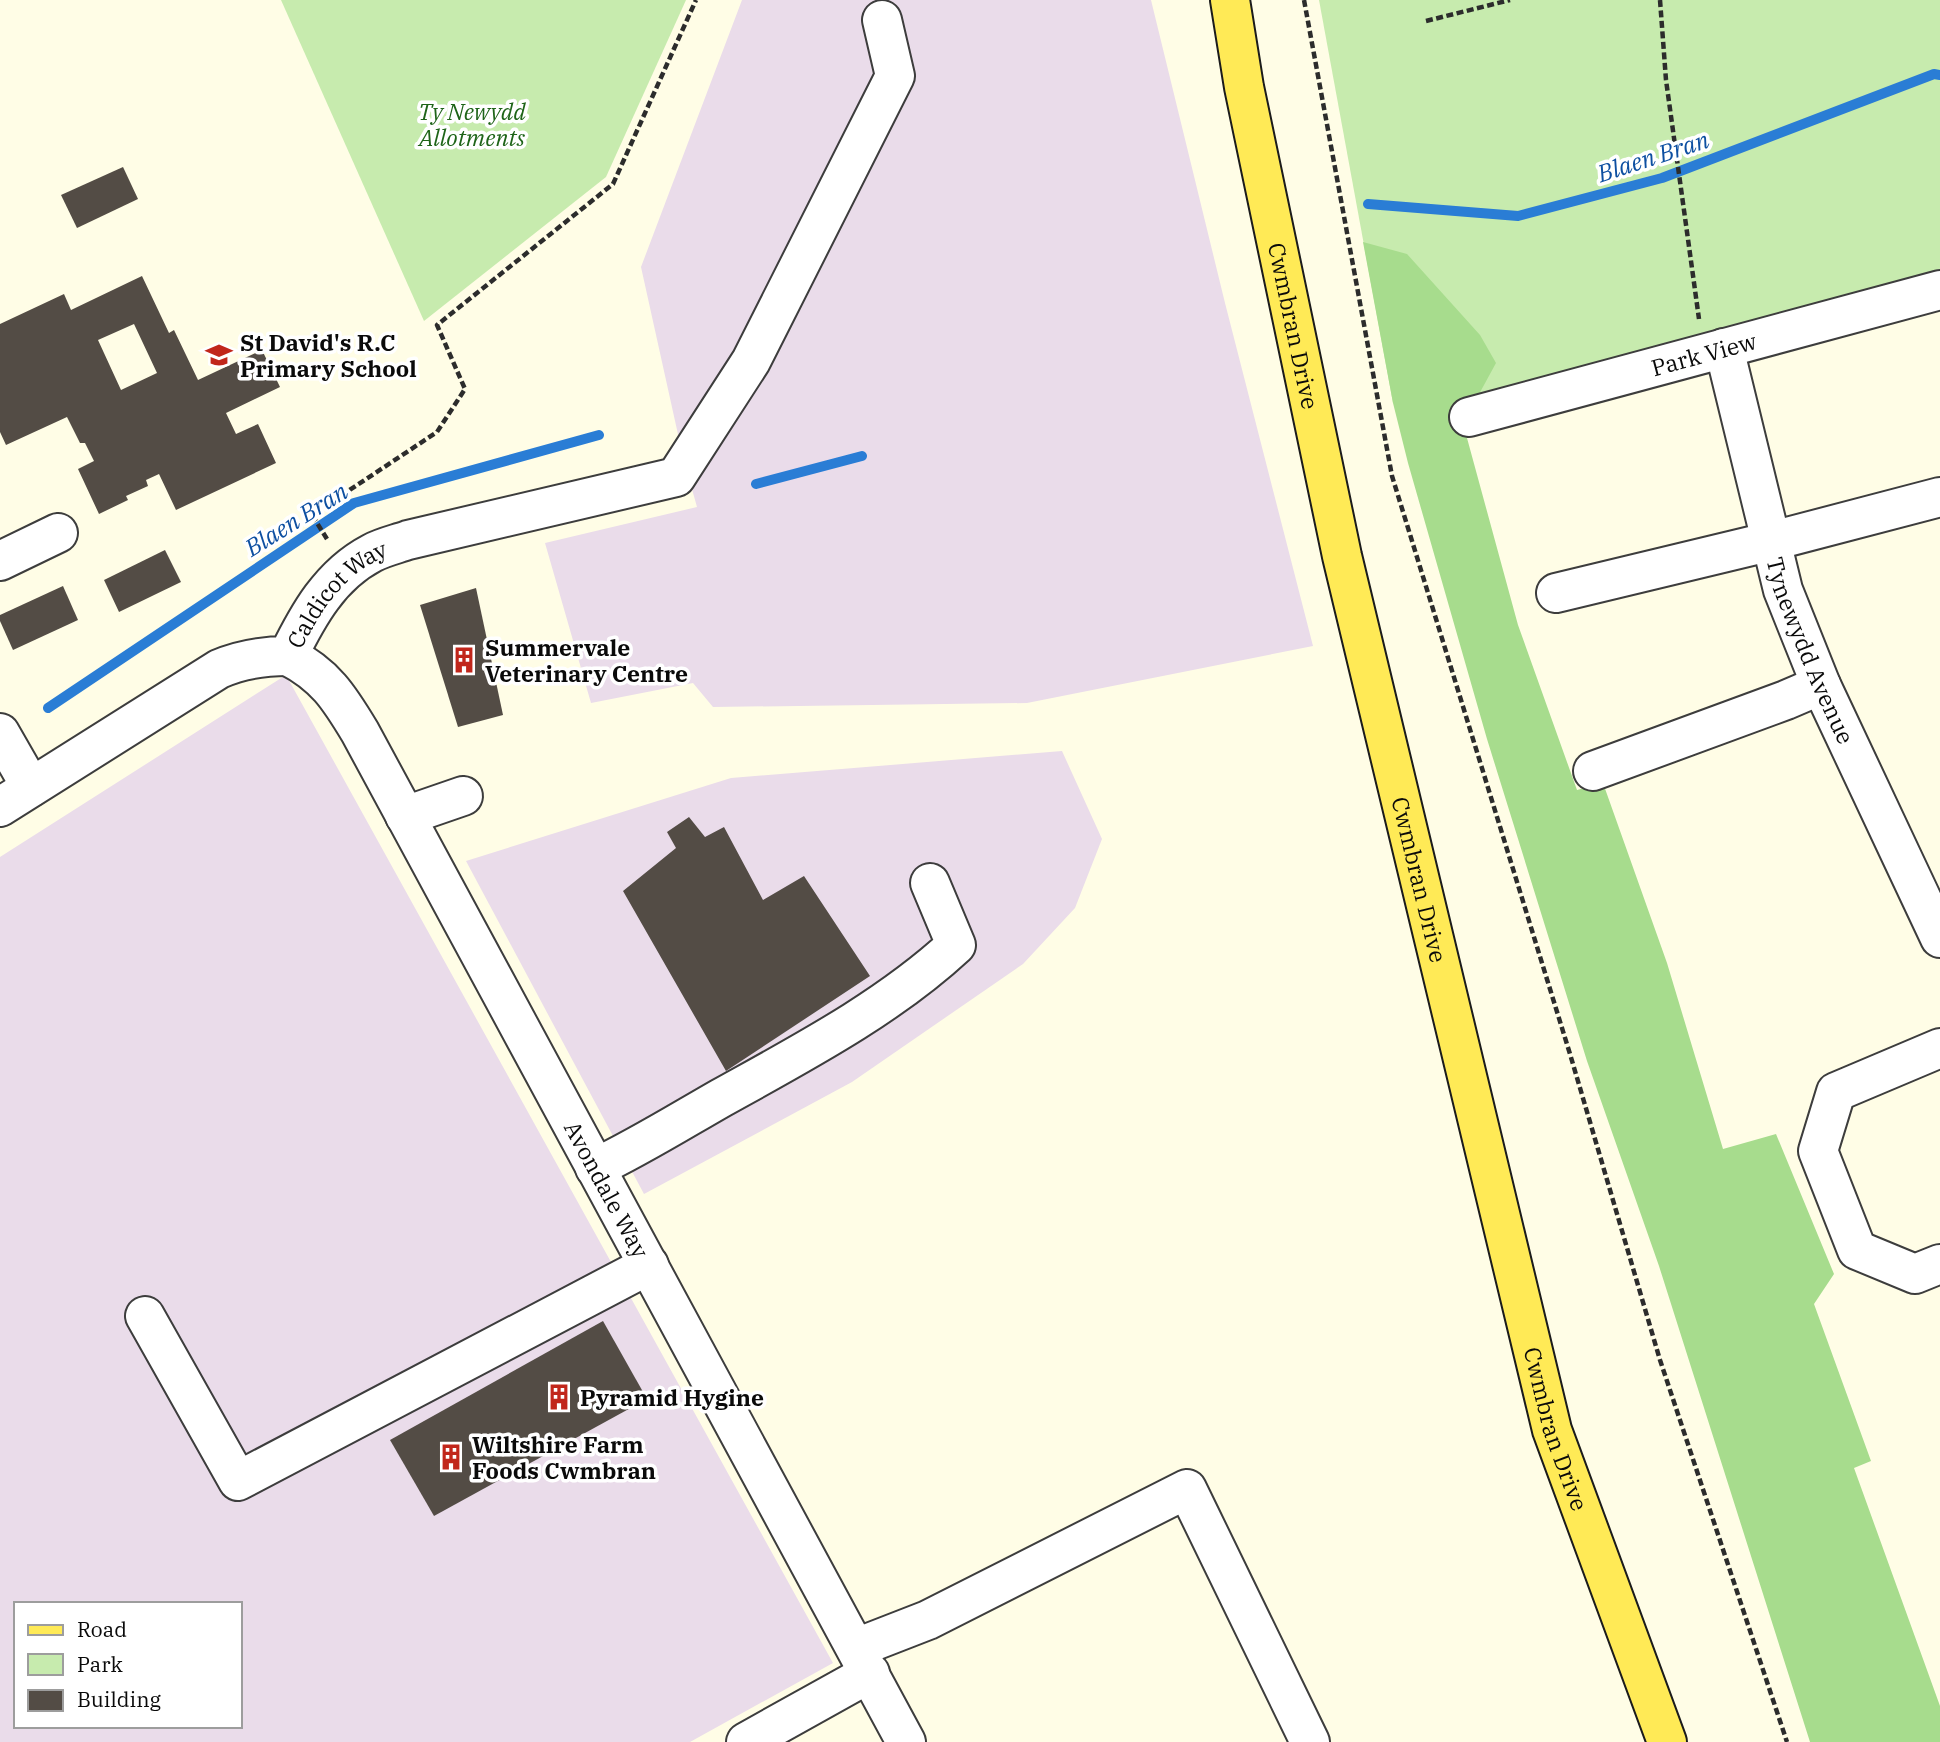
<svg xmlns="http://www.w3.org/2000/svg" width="1940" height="1742" viewBox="0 0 1940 1742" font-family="'IBM Plex Serif',serif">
<rect width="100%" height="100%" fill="#fffde6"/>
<g fill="#eadcea" fill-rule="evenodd">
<polygon points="742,0 1151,0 1225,303 1313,646 1027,703 713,707 693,683 591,703 545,543 697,507 683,457 641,267"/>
<path d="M 286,675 L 833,1663 L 690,1742 L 0,1742 L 0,857 ZM 16,1604 L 240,1604 L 240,1726 L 16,1726 Z"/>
<polygon points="1062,751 1102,839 1075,908 1023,964 852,1082 644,1194 466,861 731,778"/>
</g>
<g fill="#c7ebae">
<polygon points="281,0 686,0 606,177 424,321"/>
<polygon points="1319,0 1940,0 1940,269 1457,402 1393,403"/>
</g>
<polygon fill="#a7dc8d" points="1363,242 1407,254 1480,335 1496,363 1478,396 1458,405 1518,625 1577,790 1603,783 1667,963 1723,1149 1776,1134 1834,1274 1814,1304 1871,1461 1854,1468 1940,1706 1940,1742 1810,1742 1659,1266 1587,1061 1487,739 1408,463 1393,403"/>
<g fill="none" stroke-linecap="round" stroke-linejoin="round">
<g stroke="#2a7dd5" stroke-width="10">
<polyline points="1368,204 1518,216 1662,178 1934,74 1940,75"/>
<polyline points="756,484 862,456"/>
<polyline points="48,708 354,503 599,435"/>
</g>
</g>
<g fill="#534c45" fill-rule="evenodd">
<polygon points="123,167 138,199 77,228 61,195"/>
<path d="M 142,276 L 169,333 L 174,330 L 198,380 L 262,350 L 280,387 L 226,413 L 236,434 L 258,424 L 276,463 L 176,510 L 159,474 L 146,480 L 148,486 L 126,496 L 128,500 L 99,514 L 78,469 L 94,461 L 85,443 L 80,443 L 67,417 L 6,445 L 0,432 L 0,324 L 64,294 L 71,310 ZM 134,324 L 157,373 L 121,390 L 98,340 Z"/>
<polygon points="165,550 181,582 119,612 104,580"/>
<polygon points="63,586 78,620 13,650 0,621 0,615"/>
<polygon points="476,588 503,715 458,727 420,605"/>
<polygon points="689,817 705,837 724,827 763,900 804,876 870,976 726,1071 623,891 676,848 667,832"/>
<polygon points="603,1321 647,1399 434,1516 390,1440"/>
</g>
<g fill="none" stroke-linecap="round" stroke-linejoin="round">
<g stroke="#3d3d3d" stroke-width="42">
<g id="minor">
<path id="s1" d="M 1724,348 L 1783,590 L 1821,685 L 1940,938"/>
<path id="s2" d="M 1469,417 L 1940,290"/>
<polyline points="0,561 58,533"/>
<polyline points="1556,593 1772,541 1940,497"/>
<path id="s3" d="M 288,656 C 325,675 339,697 360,732 L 906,1742"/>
<polyline points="0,733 31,787"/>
<polyline points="1593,771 1786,700 1821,685"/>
<path id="s4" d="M 0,807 L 219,669 C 242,659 263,656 288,656 C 308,615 330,575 372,553 C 383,547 397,544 408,540 L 676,477 L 751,361 L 895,76 L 882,20"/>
<polyline points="405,816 463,796"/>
<polyline points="1940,1048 1836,1092 1818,1151 1857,1250 1915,1274 1940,1264"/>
<path d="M 595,1168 C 639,1147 679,1122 721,1098 C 802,1053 888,1008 956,945 L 930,883"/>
<polyline points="145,1316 238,1481 649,1265"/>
<polyline points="856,1648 928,1620 1187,1489 1310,1742"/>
<polyline points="746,1742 870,1673"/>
</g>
</g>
<g stroke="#1b1b1b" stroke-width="42">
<g id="major">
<path id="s5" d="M 1230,0 L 1244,87 L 1342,556 L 1552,1430 L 1667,1742"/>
</g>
</g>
<g stroke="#2c2c2c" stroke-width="4.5" stroke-dasharray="7 3.5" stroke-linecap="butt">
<polyline points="1304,0 1392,476 1570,1054 1660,1360 1787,1742"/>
<polyline points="1660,0 1666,80 1699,319"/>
<polyline points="1426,21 1510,0"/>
<polyline points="327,539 312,515 437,432 465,389 437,325 613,184 696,0"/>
</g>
<use href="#minor" stroke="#fff" stroke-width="38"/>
<use href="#major" stroke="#ffea56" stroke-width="38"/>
</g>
<defs>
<g id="school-bare" transform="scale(2.1)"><path d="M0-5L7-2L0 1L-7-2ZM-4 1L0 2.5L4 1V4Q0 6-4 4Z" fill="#c1261b" stroke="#fff" stroke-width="2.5" paint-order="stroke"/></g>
<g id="building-bare" transform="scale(2.1)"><path d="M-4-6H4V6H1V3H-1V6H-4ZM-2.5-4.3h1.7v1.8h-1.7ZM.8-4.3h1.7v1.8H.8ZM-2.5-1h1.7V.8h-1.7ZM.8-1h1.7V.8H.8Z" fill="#c1261b" stroke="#fff" stroke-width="2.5" paint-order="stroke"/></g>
</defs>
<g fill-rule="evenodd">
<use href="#school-bare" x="219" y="355"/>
<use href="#building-bare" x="464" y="660"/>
<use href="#building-bare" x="559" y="1397"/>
<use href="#building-bare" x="451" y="1457"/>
</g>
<g text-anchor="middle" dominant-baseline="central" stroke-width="7" stroke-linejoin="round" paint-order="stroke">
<g font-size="23" font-style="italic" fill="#1e6418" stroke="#fff">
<text x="472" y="111">Ty Newydd<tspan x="472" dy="26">Allotments</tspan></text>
</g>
<g font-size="23" fill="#0a0a0a" stroke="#fff">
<text stroke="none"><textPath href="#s5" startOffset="332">Cwmbran Drive</textPath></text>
<text stroke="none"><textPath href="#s2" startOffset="243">Park View</textPath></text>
<text stroke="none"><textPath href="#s4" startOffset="410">Caldicot Way</textPath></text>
<text stroke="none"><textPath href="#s1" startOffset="315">Tynewydd Avenue</textPath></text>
<text stroke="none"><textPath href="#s5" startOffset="900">Cwmbran Drive</textPath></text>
<text stroke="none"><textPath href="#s3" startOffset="626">Avondale Way</textPath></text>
<text stroke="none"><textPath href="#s5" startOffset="1466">Cwmbran Drive</textPath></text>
</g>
<g font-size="23" font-weight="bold" fill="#0a0a0a" stroke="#fff" text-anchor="start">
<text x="240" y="342">St David's R.C<tspan x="240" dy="26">Primary School</tspan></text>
<text x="485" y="647">Summervale<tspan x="485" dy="26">Veterinary Centre</tspan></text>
<text x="580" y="1397">Pyramid Hygine</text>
<text x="472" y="1444">Wiltshire Farm<tspan x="472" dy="26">Foods Cwmbran</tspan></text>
</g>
<g font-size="24" font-style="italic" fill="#0d4fa1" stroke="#fff">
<text transform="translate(1653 156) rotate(-18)">Blaen Bran</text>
<text transform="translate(296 519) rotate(-32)">Blaen Bran</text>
</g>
</g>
<rect x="14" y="1602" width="228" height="126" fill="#ffffff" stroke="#9d9d9d" stroke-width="2"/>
<rect x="28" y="1625" width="35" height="10" fill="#ffea56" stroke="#9d9d9d" stroke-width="2"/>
<text x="77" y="1637" font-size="21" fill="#0a0a0a">Road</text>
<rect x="28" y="1654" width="35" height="21" fill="#c7ebae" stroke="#9d9d9d" stroke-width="2"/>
<text x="77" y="1672" font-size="21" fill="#0a0a0a">Park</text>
<rect x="28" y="1690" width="35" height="21" fill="#534c45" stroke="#9d9d9d" stroke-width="2"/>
<text x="77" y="1707" font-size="21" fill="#0a0a0a">Building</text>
</svg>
